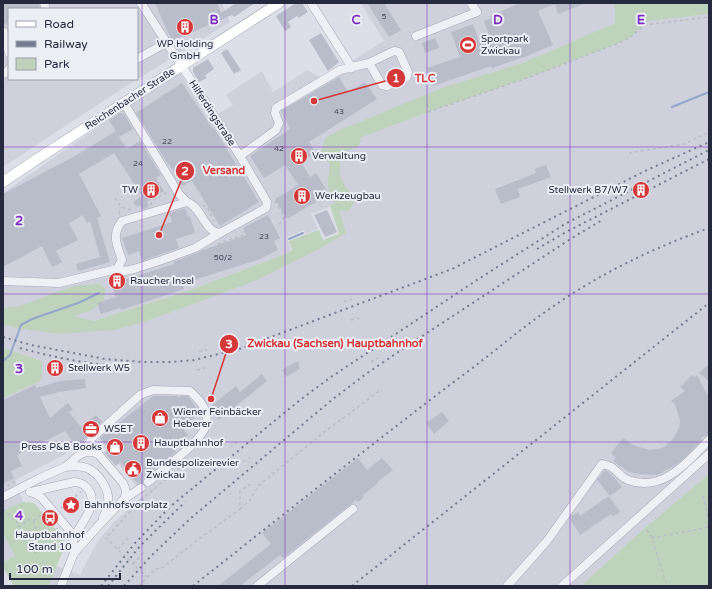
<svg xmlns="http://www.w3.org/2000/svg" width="712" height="589" viewBox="0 0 712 589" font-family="'Varela Round',sans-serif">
<rect width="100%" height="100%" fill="#dcdfe7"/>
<g fill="#ced1dc" fill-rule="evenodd">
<path d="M 3,3 L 222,3 L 230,22 L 120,90 L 3,167 ZM 9,9 L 137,9 L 137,79 L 9,79 Z"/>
<polygon points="361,3 615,3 615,23 525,62 433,92 332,150 365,135 530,77 624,41 629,38 649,21 709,14 709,474 640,532 581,586 49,586 57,566 80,575 94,548 101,537 112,524 144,495 104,447 94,432 64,455 15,480 23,502 3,511 3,398 39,382 42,361 3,348 3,325 22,329 57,334 137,324 161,316 255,281 321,248 346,233 336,204 311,214 318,229 305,234 304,230 287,237 291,250 285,254 190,290 94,321 72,316 3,318 3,193 130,105 180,73 209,119 233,105 226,95 262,71 273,92 307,70 323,79 384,41"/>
<polygon points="3,533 15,556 3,562"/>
</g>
<g fill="#bfd2bc">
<path d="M 615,3 L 709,3 L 709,14 L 649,21 L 629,38 L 624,41 L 530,77 L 449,105 L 448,104 L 448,105 L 359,138 L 361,141 L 358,147 L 342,152 C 339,166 338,177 347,189 C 351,194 353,196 354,203 L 349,211 L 339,210 L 346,233 L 321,248 L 255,281 L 161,316 L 137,324 L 114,330 L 57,334 L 22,329 L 3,325 L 3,308 L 21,306 L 53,293 L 75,286 L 99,284 L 105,288 L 104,300 L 90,311 L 73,316 L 94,321 L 190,290 L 285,254 L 292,250 L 289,241 L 319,230 L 323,240 L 339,234 L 330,205 L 336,203 C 325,193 328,178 330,164 L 321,153 L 325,138 L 340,130 L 442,88 L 525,62 L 615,23 Z"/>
<polygon points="3,348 42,361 42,375 39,382 3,398"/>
<polygon points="709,474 709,586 581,586 640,532"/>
<polygon points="23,502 34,503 63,538 65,545 49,586 14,586 3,567 3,562 15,556 3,533 3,511"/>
</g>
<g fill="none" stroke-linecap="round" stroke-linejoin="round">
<g stroke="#94a6ca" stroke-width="2">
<polyline points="672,107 709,92"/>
<polyline points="289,239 303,233"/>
<polyline points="3,361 10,355 21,325 32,319 78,303 99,293"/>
</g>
</g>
<g fill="#b9bdca">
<polygon points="3,3 39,3 40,9 9,9 9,22 3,25"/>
<polygon points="155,3 217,3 221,13 236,3 255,3 234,17 232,15 172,41"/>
<polygon points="296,3 302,3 308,12 299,18 297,16 288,22 291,27 285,31 276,16"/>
<polygon points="367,3 384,3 401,30 389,37"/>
<polygon points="520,3 586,3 558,14 555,4 538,11 553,45 524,57 492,68 491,66 433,86 427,68 460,57 451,32 473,24 480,43 490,39 484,21 491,18 490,16"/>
<polygon points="321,33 339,62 328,71 309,40"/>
<polygon points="435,38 439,48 425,53 422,43"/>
<polygon points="227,49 241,70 234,74 221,53"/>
<polygon points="208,59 214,69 205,75 207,78 199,82 193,72 193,68"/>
<polygon points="339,77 348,92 365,82 377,99 309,142 316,153 301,162 310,177 316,173 329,194 289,218 286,218 275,199 298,185 285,165 264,178 250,156 290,129 281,111"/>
<polygon points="182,83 213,129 214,128 259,202 220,226 192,181 182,186 169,164 168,164 136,113"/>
<polygon points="120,113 124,114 133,129 119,137 127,149 140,141 161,175 156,178 164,191 147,202 149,206 145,209 142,209 140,205 137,207 133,202 142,196 114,153 79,174 101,216 97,218 110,262 78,271 76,264 100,257 90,221 87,223 83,215 69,223 78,240 56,251 62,262 52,267 42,246 3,267 3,194 75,156 116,131 109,120"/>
<polygon points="546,165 551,177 518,189 520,197 501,204 495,189 536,173 535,169"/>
<polygon points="185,208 188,217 190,216 195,233 176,239 179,248 142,261 139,251 128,255 122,238 172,222 169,213"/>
<polygon points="327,210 337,232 325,237 314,215"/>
<polygon points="268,215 280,238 274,241 278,250 260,259 182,284 184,289 121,310 120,308 101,314 97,303 116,297 111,284 174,264 173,262 197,253 203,250 247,235 243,228"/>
<polygon points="295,362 298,362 300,369 286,377 282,370"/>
<polygon points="50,364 62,367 60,375 51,373 51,370 48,369"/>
<polygon points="709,364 709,381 699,373"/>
<polygon points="262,374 267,381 219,420 210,407 236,386 240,392"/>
<polygon points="692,375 695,377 697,375 709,398 709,435 702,437 701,441 680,462 670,468 657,475 639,474 629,472 613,461 616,458 611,453 623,438 633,445 649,450 658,449 664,447 673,439 679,428 680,421 675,404 671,401 685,391 680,387"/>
<polygon points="85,379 86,388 59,392 40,397 50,418 68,403 73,410 69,412 81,427 96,415 102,422 88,434 83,443 77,448 65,431 17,455 22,466 11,471 14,479 3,483 3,400 35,385 36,388 61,381"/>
<polygon points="153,396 177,396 179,398 180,396 188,396 200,413 182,428 188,435 172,448 176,452 144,478 143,483 138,484 120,462 116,466 108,457 104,453 109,449 100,438"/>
<polygon points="442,412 449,421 434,434 426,423"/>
<polygon points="358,458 367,470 382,458 393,470 377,482 378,483 362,496 364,497 358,502 356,500 350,505 283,558 280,555 240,586 218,586 271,544 262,533"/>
<polygon points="605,470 611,474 622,487 610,496 597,480"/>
<polygon points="609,496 620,512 613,517 611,514 580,535 570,519 571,516 578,512 580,516"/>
</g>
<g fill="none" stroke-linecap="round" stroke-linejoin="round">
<g stroke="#a5a9b4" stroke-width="9">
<g id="minor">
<polyline points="44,3 46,9"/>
<polyline points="311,3 352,68"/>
<polyline points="4,32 9,53"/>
<polyline points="416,36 477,12 471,3"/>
<polyline points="137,59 166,43"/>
<polyline points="3,74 6,73 9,69"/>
<polyline points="124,103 179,194 187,202"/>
<polyline points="240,156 276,130 279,123 275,113 276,108 340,70 369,63 382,85 387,86 407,77 408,72 399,52 394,51 369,63"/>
<polyline points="117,269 125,271 134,269 162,260 195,248 220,233"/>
<path d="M 3,281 L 59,283 L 117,269 L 122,260 C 117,245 111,235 122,221 L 187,202 C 202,207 204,232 220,233 L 266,208 L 267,202 L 240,156 L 141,3"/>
<path d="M 85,452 L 92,438 L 140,395 L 153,390 L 190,391 C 196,397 203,403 205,410 C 207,415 207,421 206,426 C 200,443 163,469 148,482"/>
<path d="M 65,467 C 72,466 79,465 87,468 C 99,473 110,490 108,503 C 108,509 105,513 103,518"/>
<polyline points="30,492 36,494 41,497 69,530 73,538 74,553"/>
<path d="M 31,492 L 74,482 C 80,482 84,484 88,489 C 100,504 80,525 73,538"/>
<path d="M 3,497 L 40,478 L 65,467 L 78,456 L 85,452 L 94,452 L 99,455 L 123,483 C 126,489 127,493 124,499 L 100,524 L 74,553 L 61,586"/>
<polyline points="124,499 141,488"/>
<polyline points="257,586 353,509"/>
<path d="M 507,586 L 547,541 L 602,464 C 604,465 608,465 611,467 C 617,470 620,477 628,480 C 662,493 688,462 709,440"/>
<polyline points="562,586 709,454"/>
</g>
</g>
<g stroke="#9ba1b4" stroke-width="11">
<polyline id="major" points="3,182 37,159 279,3"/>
</g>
<g stroke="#babdc5" stroke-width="1.5" stroke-dasharray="3 3" stroke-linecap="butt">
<polyline points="428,112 530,77 624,41 629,38 645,25 709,17"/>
<polyline points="629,153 684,144 709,132"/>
<polyline points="115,198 121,207 132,210"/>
<polyline points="275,201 284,217 279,225"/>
<polyline points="151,205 152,201 168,192"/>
<polyline points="203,205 207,207 214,221"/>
<polyline points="119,214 121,207"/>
<polyline points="218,244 246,234 243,228"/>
<polyline points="344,302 352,299"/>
<polyline points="351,320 359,318"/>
<polyline points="362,348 369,343"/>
<polyline points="199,351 207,350"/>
<polyline points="371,362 378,358"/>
<polyline points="197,370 205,368"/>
<polyline points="148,415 162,432"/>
<polyline points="230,447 237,442"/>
<polyline points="243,462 250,457"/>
<polyline points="9,486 8,485 18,480"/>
<polyline points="703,496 709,521"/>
<polyline points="61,508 81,492"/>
<polyline points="3,509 20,525"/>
<polyline points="240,509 250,500 259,485 323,433 382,389"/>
<path d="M 34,520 C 34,530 38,534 47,537 L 47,542 L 34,553 L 16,529 L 29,519 L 34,520 L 45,512"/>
<polyline points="647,530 652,538 667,586"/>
<polyline points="47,537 58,528"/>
<polyline points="652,538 709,527"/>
<polyline points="118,549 130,536"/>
<polyline points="133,564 145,551"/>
<polyline points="147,577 106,538 126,516 146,496 187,461"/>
<polyline points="139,586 155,569 162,568 195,542 240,509 240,491 250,484"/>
</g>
<use href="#minor" stroke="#eff0f5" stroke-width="8"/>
<use href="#major" stroke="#fff" stroke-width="10"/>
<g stroke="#757b92" stroke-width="2" stroke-dasharray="2 4" stroke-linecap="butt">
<polyline points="537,249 566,232 709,159"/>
<polyline points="3,337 31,345 105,359 143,362 170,362 194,360 239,349 452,269 645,171 709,142"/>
<path d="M 20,348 C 56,358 92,365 130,367"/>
<polyline points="101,586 136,542 171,506 300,400 331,377 480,278 565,224 709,150"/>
<polyline points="108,586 140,546 185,502"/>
<polyline points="124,586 151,556 191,518 333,399 366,374 407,346 572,238 604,219"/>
<path d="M 193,586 C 280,517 367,448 455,381 C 487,358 516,332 548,310 C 597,275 653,248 709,228"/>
<polyline points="352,586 709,303"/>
</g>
</g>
<path fill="none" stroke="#7b2cbf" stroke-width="1" stroke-opacity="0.55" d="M 142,3 L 142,586M 285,3 L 285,586M 427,3 L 427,586M 570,3 L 570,586M 3,147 L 709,147M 3,294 L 709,294M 3,442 L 709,442"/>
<defs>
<g id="building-disc" transform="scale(0.9)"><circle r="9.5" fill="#d63738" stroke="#ebeef5"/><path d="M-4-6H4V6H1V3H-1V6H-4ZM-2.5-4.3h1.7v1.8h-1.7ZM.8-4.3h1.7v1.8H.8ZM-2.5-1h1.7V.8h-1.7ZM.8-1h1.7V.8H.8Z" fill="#fff"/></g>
<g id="stadium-disc" transform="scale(0.9)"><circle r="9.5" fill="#d63738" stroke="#ebeef5"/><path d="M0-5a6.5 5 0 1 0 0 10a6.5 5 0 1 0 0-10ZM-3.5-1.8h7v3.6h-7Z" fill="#fff"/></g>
<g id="shop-disc" transform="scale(0.9)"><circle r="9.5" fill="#d63738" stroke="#ebeef5"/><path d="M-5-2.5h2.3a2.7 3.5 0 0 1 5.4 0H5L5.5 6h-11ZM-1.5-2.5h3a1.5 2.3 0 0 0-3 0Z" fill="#fff"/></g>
<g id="office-disc" transform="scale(0.9)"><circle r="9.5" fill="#d63738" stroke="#ebeef5"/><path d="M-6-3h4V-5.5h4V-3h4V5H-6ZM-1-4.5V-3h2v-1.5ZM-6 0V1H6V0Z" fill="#fff"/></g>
<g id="civic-disc" transform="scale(0.9)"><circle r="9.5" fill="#d63738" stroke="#ebeef5"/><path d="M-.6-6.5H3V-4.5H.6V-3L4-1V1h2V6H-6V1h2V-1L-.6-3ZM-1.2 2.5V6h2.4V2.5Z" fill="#fff"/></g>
<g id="sight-disc" transform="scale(0.9)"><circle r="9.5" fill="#d63738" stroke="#ebeef5"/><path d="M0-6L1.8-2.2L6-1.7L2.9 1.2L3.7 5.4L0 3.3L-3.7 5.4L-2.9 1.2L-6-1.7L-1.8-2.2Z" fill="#fff"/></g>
<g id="bus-disc" transform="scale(0.9)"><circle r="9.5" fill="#d63738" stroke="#ebeef5"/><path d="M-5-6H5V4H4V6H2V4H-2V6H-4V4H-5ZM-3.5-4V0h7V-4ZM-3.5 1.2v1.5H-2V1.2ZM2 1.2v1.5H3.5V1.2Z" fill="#fff"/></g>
</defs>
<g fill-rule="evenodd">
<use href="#building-disc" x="185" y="27"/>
<use href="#stadium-disc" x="468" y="45"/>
<use href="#building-disc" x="299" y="156"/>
<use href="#building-disc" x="151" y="190"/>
<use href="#building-disc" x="641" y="190"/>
<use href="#building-disc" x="302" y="196"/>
<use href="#building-disc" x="117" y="281"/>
<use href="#building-disc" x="55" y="368"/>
<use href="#shop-disc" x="160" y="418"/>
<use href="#office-disc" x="91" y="429"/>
<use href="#building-disc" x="141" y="443"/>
<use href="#shop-disc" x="115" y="447"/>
<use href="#civic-disc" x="133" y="469"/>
<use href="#sight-disc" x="71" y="505"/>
<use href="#bus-disc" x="50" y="518"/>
</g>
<g text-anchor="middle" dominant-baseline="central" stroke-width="4" stroke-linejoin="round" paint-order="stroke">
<g font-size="8" fill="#4a4f61">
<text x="384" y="16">5</text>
<text x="339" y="111">43</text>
<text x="167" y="141">22</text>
<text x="279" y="148">42</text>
<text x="138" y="163">24</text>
<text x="264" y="236">23</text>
<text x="223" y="257">50/2</text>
</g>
<g font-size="10" fill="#252a3e" stroke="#ebeef5" text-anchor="start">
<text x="481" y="39">Sportpark<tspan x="481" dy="12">Zwickau</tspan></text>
<text x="185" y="44" text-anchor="middle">WP Holding<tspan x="185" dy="12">GmbH</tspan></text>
<text x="312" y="156">Verwaltung</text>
<text x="138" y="190" text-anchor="end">TW</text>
<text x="628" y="190" text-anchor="end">Stellwerk B7/W7</text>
<text x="315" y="196">Werkzeugbau</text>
<text x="130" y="281">Raucher Insel</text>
<text x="68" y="368">Stellwerk W5</text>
<text x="173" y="412">Wiener Feinbäcker<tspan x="173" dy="12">Heberer</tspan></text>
<text x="104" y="429">WSET</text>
<text x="154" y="443">Hauptbahnhof</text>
<text x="102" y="447" text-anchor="end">Press P&amp;B Books</text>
<text x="146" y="463">Bundespolizeirevier<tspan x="146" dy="12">Zwickau</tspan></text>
<text x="84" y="505">Bahnhofsvorplatz</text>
<text x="50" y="535" text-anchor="middle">Hauptbahnhof<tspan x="50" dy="12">Stand 10</tspan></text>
</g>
<g font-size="10" fill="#252a3e" stroke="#ebeef5">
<text transform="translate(130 99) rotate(-33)">Reichenbacher Straße</text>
<text transform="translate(212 113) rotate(57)">Hilferdingstraße</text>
</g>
</g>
<g font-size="13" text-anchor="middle" font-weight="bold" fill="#7b2cbf" stroke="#ebeef5" stroke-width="4" stroke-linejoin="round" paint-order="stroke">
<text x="214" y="24">B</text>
<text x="356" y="24">C</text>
<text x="498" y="24">D</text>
<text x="641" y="24">E</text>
<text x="19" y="225">2</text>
<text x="19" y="373">3</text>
<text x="19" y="520">4</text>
</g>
<path fill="none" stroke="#d63738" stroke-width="1.5" d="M314 101L396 78M159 235L185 171M211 399L229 344"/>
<g fill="#d63738" stroke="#ebeef5" stroke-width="1.5">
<circle cx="314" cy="101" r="4"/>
<circle cx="159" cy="235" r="4"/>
<circle cx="211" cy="399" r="4"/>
<circle cx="396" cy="78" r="10"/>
<circle cx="185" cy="171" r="10"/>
<circle cx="229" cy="344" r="10"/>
</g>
<g font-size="12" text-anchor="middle" font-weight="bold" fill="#fff">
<text x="396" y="82">1</text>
<text x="185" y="175">2</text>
<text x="229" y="348">3</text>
</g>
<g font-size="11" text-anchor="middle" font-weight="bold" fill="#d63738" stroke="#ebeef5" stroke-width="4" stroke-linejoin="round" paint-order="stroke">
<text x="425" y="82">TLC</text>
<text x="224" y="174">Versand</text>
<text x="335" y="347">Zwickau (Sachsen) Hauptbahnhof</text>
</g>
<rect width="712" height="589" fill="none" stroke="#252a3e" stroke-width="8"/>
<rect x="8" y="8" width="130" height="72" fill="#ebeef5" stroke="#9ca0ac"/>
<rect x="16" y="21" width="20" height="6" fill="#ffffff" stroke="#9ca0ac"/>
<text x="44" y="28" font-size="12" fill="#252a3e">Road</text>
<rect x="16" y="41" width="20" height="6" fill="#757b92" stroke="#9ca0ac"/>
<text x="44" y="48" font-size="12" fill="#252a3e">Railway</text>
<rect x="16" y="58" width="20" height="12" fill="#bfd2bc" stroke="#9ca0ac"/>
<text x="44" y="68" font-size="12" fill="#252a3e">Park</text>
<path d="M10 573v6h110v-6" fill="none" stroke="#252a3e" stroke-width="2"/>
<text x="16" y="573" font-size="12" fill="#252a3e" stroke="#ebeef5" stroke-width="3" paint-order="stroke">100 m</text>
</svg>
